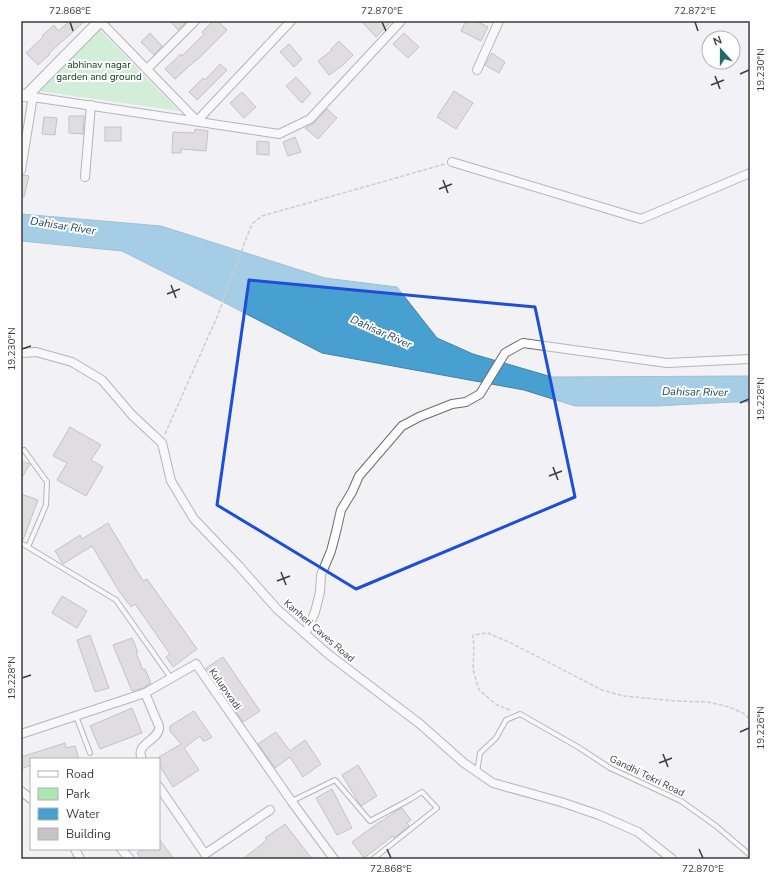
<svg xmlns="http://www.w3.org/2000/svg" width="771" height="880" viewBox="0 0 771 880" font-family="'Nunito Sans',sans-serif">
<rect width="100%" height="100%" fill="#f2f2f5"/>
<polygon fill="#ace7b3" points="99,29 179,111 39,91"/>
<polygon fill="#48a0d0" stroke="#4482a4" points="21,214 161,226 325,278 397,287 437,338 473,354 552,377 750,376 750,402 733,402 657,406 575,406 524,390 322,353 225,303 122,251 21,241"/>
<g fill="#c7c4c5" stroke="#898687">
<polygon points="70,21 85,21 49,53 50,54 38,65 26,53 43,37 42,36 54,25 58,31"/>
<polygon points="170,21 187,21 178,30"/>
<polygon points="213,21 218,21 227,30 197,60 196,60 175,79 165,69 181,54 182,56 204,34 202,32"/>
<polygon points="361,21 392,21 376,37"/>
<polygon points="466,21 476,21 488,27 481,41 461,31"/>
<polygon points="150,33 162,46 154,55 141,42"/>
<polygon points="404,33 419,47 408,58 393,44"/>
<polygon points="339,41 353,55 343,65 329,75 318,61 332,50 331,49"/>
<polygon points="289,44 302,59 294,67 280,52"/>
<polygon points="492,53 505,62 499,73 485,65"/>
<polygon points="220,64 227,70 197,100 189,92 203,78 205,80"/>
<polygon points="296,77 311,93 302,103 286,86"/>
<polygon points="454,91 473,103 456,129 437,117"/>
<polygon points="242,92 256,107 244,118 230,103"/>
<polygon points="327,109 337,118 318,139 305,128 314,123"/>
<polygon points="69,116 84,116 83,134 69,133"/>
<polygon points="44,117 57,118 55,135 42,134"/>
<rect x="105" y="127" width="16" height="14"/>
<polygon points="195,129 208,131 206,151 181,149 181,153 172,153 173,132 194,133"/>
<polygon points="295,137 301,152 288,156 283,142"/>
<polygon points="257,141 269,142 269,155 257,154"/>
<polygon points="21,175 24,175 29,176 24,197 21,197"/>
<polygon points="70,427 101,445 91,460 103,467 86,496 57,480 67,463 53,456"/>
<polygon points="21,461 30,464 21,479"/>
<polygon points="21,494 38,500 23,540 21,540"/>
<polygon points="108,523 143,581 147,579 197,649 173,667 166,657 170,654 135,604 131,607 119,591 92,546 63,564 55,551 80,535 82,539"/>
<polygon points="62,596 87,611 77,628 52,613"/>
<polygon points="90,635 109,688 95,692 77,640"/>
<polygon points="132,638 138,652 136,653 143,670 145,669 151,683 143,688 132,691 113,645"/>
<polygon points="223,657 260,711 243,722 206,668"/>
<polygon points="132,708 142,733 100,749 90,726"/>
<polygon points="194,711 212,737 207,740 203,741 200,736 184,748 199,770 173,787 159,765 159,757 181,744 170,731 170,726"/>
<polygon points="276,732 290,751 305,740 321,764 303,777 290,757 275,768 258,744"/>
<polygon points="65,743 66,748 75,746 79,759 31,759 31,765 21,769 21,757"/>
<polygon points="358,765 377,796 361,806 342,775"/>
<polygon points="332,789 352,828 337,835 316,798"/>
<polygon points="402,808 411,820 407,823 409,826 394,838 393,836 364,858 352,842 381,821 381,822 396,811"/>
<polygon points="285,824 312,859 243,859 267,840 265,838"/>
<polygon points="159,839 174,859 141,859 137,853 143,849 159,849"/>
</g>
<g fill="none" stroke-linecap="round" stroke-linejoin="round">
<g stroke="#6a6b6d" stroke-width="6">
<g id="lane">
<polyline points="24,450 47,482 46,505 28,547"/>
<polyline points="21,543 116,600 171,678"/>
<polyline points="76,716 90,753"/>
<polyline points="477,772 480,753 496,738 506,720 520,714 578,747 610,768 681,801 716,826 750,855"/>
<polyline points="292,801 335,780 370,821 409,800 422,792 437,808 373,859"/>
</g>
</g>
<g stroke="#6a6b6d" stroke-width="10">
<g id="street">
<polyline points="100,21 197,121 291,21"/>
<polyline points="147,69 195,21"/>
<polyline points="477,70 499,21"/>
<polyline points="26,96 279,134 310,119 401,21"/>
<polyline points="452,162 641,219 750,173"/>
<polyline points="21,170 33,96"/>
<polyline points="85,177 91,105"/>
<polyline points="21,353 36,352 72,362 102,380 132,415 162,443 171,481 194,519 239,566 277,609 328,654 420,724 464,763 493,783 561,802 599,815 638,832 672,859"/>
<polyline points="305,634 315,612 320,592 321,575 331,551 336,532 341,510 352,492 359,476 402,426 419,417 452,404 466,402 480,394 505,353 523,343 667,363 750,359"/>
<polyline points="21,734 145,693 196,664 292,802 334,859"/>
<path d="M 142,759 C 134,743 161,740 159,726 L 145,693"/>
<polyline points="159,787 205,854 270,810"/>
<polyline points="21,791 31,799"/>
<polyline points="75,849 80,859"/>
<polyline points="121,849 130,859"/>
</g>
</g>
<g stroke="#6a6b6d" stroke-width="13">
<polyline id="secondary" points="21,95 26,96 100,21"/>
</g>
<g stroke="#9f9fa2" stroke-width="1.5" stroke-dasharray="4 2" stroke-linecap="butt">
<polyline points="165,434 217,317 246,239 252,224 262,216 445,164"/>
<polyline points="510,710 497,705 479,690 473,669 474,650 473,635 488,633 511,643 602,690 624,696 676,701 708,702 729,707 743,713 750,719"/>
</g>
<use href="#lane" stroke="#fff" stroke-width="4"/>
<use href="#street" stroke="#fff" stroke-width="8"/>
<use href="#secondary" stroke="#fff" stroke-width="11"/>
</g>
<path d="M0 0H771V880H0ZM 249,280 L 535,307 L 575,497 L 356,589 L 217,505 Z" fill="#f2f2f5" fill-opacity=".55" fill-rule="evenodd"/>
<path fill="none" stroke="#1d4ed8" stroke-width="3" stroke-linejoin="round" d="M 249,280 L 535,307 L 575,497 L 356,589 L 217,505 Z"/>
<path fill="none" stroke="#3c3c3e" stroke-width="1.5" d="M 70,22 L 73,31M 382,22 L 386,31M 695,22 L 698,31M 740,74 L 749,70M 715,76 L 720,89M 711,85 L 724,80M 443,180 L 448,193M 439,189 L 452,184M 171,285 L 176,298M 167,294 L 180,289M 22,349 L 31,346M 740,403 L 749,399M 553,467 L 558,480M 549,476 L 562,471M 281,572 L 286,585M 277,581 L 290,576M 22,678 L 31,675M 740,732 L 749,728M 663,754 L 668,767M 659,763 L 672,758M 387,849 L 391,858M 699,849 L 703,858"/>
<g text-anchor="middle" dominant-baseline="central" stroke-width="4" stroke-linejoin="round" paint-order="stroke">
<g font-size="10" fill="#023812" stroke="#fff">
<text x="99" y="65">abhinav nagar<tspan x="99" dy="12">garden and ground</tspan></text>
</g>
<g font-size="10" fill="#3c3c3e" stroke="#fff">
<text transform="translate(319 631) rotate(41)">Kanheri Caves Road</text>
<text transform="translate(225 689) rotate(55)">Kulupwadi</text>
<text transform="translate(647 776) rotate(26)">Gandhi Tekri Road</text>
</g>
<g font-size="11" font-style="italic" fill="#20455a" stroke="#fff">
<text transform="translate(63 226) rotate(9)">Dahisar River</text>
<text transform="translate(381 332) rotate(24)">Dahisar River</text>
<text transform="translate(695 392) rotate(1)">Dahisar River</text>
</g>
</g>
<rect width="771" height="880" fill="none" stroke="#ffffff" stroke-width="44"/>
<rect x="30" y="758" width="130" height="92" fill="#ffffff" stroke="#b1b1b2"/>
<rect x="38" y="771" width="20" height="6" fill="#ffffff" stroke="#b1b1b2"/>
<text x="66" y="778" font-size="12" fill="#3c3c3e">Road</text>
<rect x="38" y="788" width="20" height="12" fill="#ace7b3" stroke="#b1b1b2"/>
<text x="66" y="798" font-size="12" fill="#3c3c3e">Park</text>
<rect x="38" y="808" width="20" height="12" fill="#48a0d0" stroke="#b1b1b2"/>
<text x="66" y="818" font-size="12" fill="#3c3c3e">Water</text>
<rect x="38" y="828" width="20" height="12" fill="#c7c4c5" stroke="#b1b1b2"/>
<text x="66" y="838" font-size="12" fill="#3c3c3e">Building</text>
<g transform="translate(721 50) rotate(339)"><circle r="19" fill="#ffffff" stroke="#b1b1b2"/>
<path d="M0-3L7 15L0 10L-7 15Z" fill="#206b66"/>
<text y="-6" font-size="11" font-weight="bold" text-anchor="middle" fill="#3c3c3e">N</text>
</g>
<rect x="22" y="22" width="727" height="836" fill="none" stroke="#3c3c3e" stroke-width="1.5"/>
<g font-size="10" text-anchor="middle" fill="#3c3c3e">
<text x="70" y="14">72.868°E</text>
<text x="382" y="14">72.870°E</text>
<text x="695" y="14">72.872°E</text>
<text transform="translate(760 70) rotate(-90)" y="4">19.230°N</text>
<text transform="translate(11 349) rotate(-90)" y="4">19.230°N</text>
<text transform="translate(760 399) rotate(-90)" y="4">19.228°N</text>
<text transform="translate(11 678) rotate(-90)" y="4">19.228°N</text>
<text transform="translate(760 728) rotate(-90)" y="4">19.226°N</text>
<text x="391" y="872">72.868°E</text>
<text x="703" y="872">72.870°E</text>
</g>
</svg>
